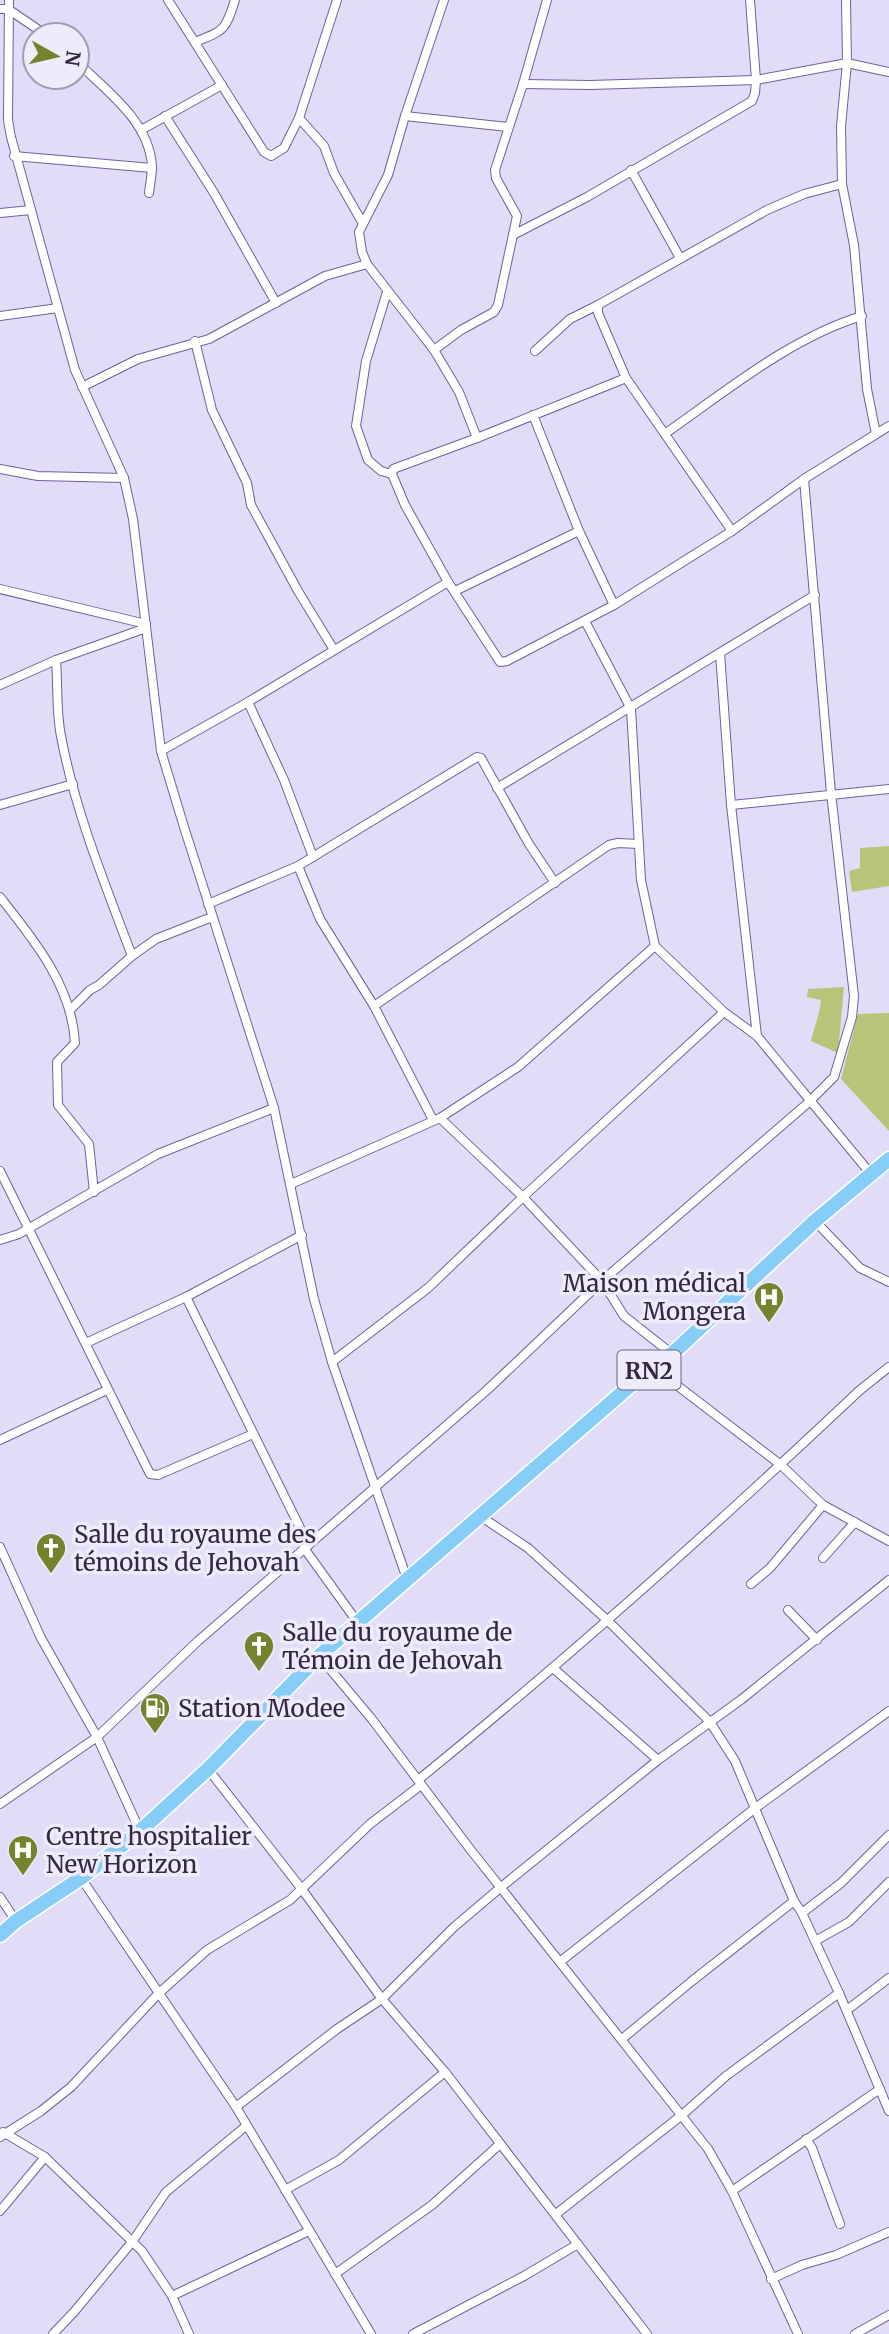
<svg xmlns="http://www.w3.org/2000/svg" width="889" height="2334" viewBox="0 0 889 2334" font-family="Merriweather,serif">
<rect width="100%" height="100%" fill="#e2dcf8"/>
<g fill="#b8c478">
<polygon points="889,846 889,886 852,892 849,871 860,868 860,848"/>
<path d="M 844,987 L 838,1053 L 811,1041 C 814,1027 820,1014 821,1000 L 807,997 L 808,989 Z"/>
<polygon points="889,1013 889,1131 841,1079 858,1014"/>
</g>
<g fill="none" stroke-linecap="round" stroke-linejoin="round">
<g stroke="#715f9d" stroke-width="10">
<g id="minor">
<polyline points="9,0 8,120 11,137 75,370 124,478 133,519 161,751 184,827 274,1108 314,1299 332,1362 407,1579"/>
<polyline points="168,0 264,152 271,156 284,148 299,118 337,0"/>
<polyline points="846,0 847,63 841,126 842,184 854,245 867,389 876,434"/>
<polyline points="0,9 8,9 46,35"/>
<path d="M 195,42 C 225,30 225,31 235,0"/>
<path d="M 77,62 C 107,91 149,121 152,166 C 152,175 150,184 149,193"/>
<polyline points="523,84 590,85 756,80 847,63 889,72"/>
<polyline points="165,116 214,193 276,303"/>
<polyline points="405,116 508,127"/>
<polyline points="299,118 324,146 334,173 362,222"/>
<polyline points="141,130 222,85"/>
<polyline points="14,156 152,168"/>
<polyline points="631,170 680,258"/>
<polyline points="0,213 31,210"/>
<polyline points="513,235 587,197 752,101 755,93 756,80 750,0"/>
<polyline points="367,264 434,350 459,392 477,438"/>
<polyline points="387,292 366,361 356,426 368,460 381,471 392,474"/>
<polyline points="0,316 58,308"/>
<polyline points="195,341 212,410 247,483 251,505 298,591 334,650"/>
<polyline points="434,350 461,330 494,312 498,305 517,216 496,178 495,170 523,84 547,0"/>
<polyline points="535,351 570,319 598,305"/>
<polyline points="626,378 477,438 393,469 392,474 405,505 448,582 500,662 507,661 614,605 732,531 804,479 889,426"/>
<polyline points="82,387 138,359 209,339 325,276 367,264 362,252 359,232 388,175 405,116 444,0"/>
<polyline points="533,415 579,531 614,605"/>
<path d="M 666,433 C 726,391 792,337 862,316"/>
<polyline points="0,469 38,476 124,478"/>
<polyline points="732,531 626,378 598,313 598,305 767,210 804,194 842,184"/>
<polyline points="0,589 146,624"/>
<polyline points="455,591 579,531"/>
<polyline points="585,621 631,709 641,880 655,946 724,1012 757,1036 870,1173"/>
<polyline points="720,653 731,805 757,1036"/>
<path d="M 56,660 C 58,685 56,711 61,736 C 75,811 105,884 132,956"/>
<polyline points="0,685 56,660 146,628"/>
<polyline points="248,702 284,780 313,857"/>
<polyline points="161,751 248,702 448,582"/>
<polyline points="497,788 815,595"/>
<polyline points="0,805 73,784"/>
<polyline points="731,805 889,789"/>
<polyline points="298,866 320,919 374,1006 433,1120"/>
<path d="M 0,897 C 34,940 72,986 75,1043 L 57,1062 L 58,1105 L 89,1144 L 94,1192"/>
<polyline points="208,904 298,866 477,757 481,758 529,844 555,883"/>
<polyline points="374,1006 609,845 618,843 639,844"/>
<polyline points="70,1010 90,990 99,985 132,956 156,939 212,917"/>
<polyline points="440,1118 523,1197 602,1281 624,1316 672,1354"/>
<polyline points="0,1171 150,1474 158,1475 253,1434"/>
<polyline points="291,1184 440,1118 518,1067 655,946"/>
<polyline points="815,1221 860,1268 889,1282"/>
<polyline points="0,1240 19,1234 158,1154 274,1108"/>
<polyline points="186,1297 308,1544"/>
<polyline points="86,1343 186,1297 302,1235"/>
<polyline points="332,1362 428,1288 523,1197 724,1012"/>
<polyline points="653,1367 781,1465 823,1505 889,1541"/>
<polyline points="0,1440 107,1390"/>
<polyline points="480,1516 528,1548 607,1620 710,1722 735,1761 794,1901 802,1913 839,1993 889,2111"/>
<polyline points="0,1547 41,1638 97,1737 140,1831"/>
<polyline points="304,1548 358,1623"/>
<polyline points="823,1558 855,1522"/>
<polyline points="751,1584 770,1568 823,1505"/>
<polyline points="788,1610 817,1640"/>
<polyline points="319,1656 371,1718 470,1849 708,2149 732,2191 798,2334"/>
<polyline points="553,1668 658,1760"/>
<polyline points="208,1769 301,1888 382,1999 445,2072 647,2334"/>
<path d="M 418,1780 C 571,1656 717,1525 860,1390 L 889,1367"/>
<polyline points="0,1804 97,1737 198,1641 486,1391 602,1281 809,1102 834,1077 852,1017 854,996 831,793 804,479"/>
<polyline points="81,1878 236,2107 371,2334"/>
<polyline points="0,1897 16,1921"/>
<polyline points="802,1913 841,1883 889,1835"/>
<polyline points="815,1941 849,1922 889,1882"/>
<polyline points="561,1961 754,1809 889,1711"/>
<polyline points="847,2010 889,1978"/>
<polyline points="622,2039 692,1981 794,1901"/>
<polyline points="236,2107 337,2029 382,1999 454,1927 500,1888 658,1760 742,1699 889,1580"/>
<polyline points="3,2132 45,2157 142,2251 172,2296 189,2334"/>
<polyline points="0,2137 41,2111 71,2087 158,1994 207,1950 290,1900 370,1824 421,1785"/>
<polyline points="806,2139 812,2148 840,2224"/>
<polyline points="285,2190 339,2160 445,2072"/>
<polyline points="732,2191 880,2089"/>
<polyline points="0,2211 45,2157"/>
<polyline points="556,2214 682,2115 726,2076 839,1993"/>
<polyline points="335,2274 432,2205 500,2144"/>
<polyline points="771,2279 802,2265 836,2255 889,2232"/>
<polyline points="172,2296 309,2231"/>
<polyline points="53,2334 74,2312 132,2242 166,2192 246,2126"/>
<polyline points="413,2334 524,2276 578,2244"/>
<polyline points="855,2334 889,2315"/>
</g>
</g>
<g stroke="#fff" stroke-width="17">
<polyline id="trunk" points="0,1935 16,1921 81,1878 140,1831 208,1769 319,1656 639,1378 672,1354 815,1221 889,1159"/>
</g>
<use href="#minor" stroke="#fff" stroke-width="8"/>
<use href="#trunk" stroke="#86cef7" stroke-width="14"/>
</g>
<defs>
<g id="hospital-pin" transform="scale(1.575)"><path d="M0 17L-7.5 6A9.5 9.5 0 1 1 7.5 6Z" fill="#77822f" stroke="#efebfa"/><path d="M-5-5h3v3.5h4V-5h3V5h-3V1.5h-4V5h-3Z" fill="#fff"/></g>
<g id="church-pin" transform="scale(1.575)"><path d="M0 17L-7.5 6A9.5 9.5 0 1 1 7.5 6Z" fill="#77822f" stroke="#efebfa"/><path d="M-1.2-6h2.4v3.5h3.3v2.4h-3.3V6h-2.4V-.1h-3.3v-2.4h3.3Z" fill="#fff"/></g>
<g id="fuel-pin" transform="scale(1.575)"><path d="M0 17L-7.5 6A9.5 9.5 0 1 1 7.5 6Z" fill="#77822f" stroke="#efebfa"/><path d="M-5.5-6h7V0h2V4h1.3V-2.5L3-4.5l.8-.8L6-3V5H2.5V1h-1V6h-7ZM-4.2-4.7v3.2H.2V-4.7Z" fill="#fff"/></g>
</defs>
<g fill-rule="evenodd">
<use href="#hospital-pin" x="769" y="1297"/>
<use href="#church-pin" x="51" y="1548"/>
<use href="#church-pin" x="259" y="1646"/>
<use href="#fuel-pin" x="155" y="1708"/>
<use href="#hospital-pin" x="23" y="1850"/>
</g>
<g text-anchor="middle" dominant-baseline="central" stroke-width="7" stroke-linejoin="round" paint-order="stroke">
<rect fill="#efebfa" stroke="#6a637b" stroke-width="2" x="617.5" y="1350.5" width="63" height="39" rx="5"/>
<g font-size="23" font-weight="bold" fill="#312944">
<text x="649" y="1370">RN2</text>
</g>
<g font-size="24" fill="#312944" stroke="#efebfa" text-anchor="start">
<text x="746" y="1283" text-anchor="end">Maison médical<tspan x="746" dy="28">Mongera</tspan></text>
<text x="74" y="1534">Salle du royaume des<tspan x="74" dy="28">témoins de Jehovah</tspan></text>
<text x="282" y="1632">Salle du royaume de<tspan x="282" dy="28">Témoin de Jehovah</tspan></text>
<text x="178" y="1708">Station Modee</text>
<text x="46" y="1836">Centre hospitalier<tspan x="46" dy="28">New Horizon</tspan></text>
</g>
</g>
<g transform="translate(56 56) rotate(98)"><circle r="33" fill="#efebfa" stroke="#a39db1" stroke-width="2"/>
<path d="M0-5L12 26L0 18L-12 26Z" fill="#77822f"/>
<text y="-10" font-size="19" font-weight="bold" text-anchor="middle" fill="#312944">N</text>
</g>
</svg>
